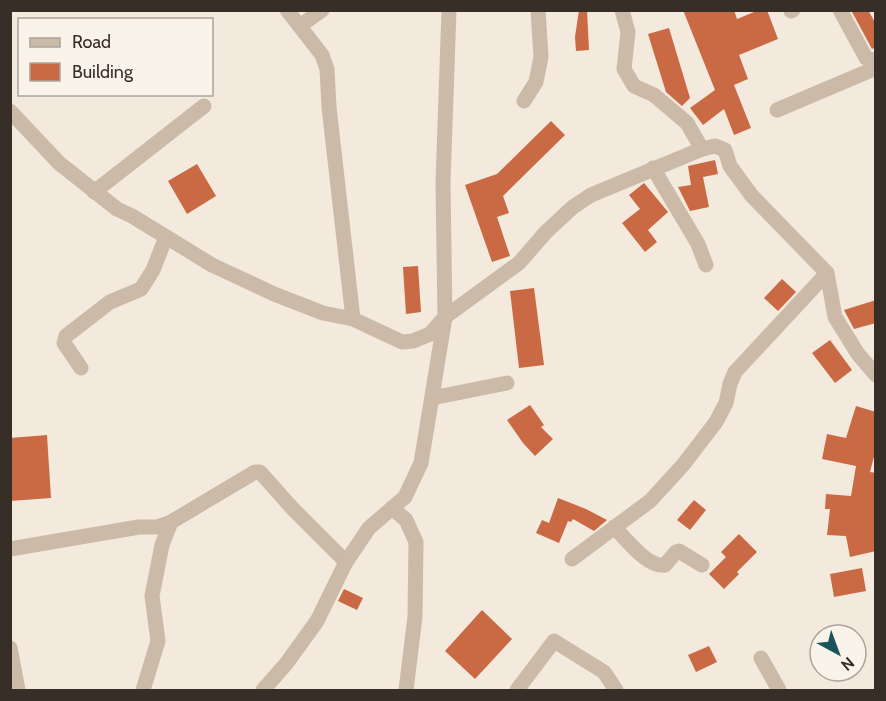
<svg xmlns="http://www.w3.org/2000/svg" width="886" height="701" viewBox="0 0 886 701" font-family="Cabin,sans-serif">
<rect width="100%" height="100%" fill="#f3e9dc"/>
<g fill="#c96a44">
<polygon points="579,10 587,10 589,50 576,51 575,37"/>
<polygon points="683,10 734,10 737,19 759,10 767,10 778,39 739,55 748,79 734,85 751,128 734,135 724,109 703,125 690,108 715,90"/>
<polygon points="851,10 868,10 876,24 876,47 872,49"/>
<polygon points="669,28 690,98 682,106 666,92 648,34"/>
<polygon points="551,121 565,135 503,196 509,213 497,217 510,256 492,262 465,185 497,174"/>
<polygon points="715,160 718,174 703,177 709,207 690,211 678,187 691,185 688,166"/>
<polygon points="197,164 216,196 187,214 168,181"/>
<polygon points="644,183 668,212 648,230 657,242 645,252 622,223 640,209 629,195"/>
<polygon points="418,266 421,312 406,314 403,267"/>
<polygon points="782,279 796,292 778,311 764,298"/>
<polygon points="534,288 544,365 519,368 510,291"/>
<polygon points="876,300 876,323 854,329 844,310"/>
<polygon points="830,340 852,370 835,383 812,353"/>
<polygon points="530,405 544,425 541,427 553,439 535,456 523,443 507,420"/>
<polygon points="856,406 876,412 876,449 870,472 876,473 876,551 850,557 846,536 827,535 830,509 825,509 826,494 851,496 856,466 822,459 827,434 846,438"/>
<polygon points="47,435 51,498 10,501 10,438"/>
<polygon points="558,498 586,509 607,520 594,531 573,519 571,522 568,521 559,543 536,533 542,520 549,523"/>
<polygon points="694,500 706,510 690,530 677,520"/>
<polygon points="739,534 757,552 737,572 739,574 724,589 709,574 726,557 721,552"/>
<polygon points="862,568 866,591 834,597 830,574"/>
<polygon points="344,589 363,598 357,610 338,601"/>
<polygon points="482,610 512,639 475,679 445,651"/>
<polygon points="709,646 717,662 696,672 688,655"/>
</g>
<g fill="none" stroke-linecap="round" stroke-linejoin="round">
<g stroke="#cbbaa8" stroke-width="15">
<polyline points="287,10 322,55 327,69 329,107 353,319"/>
<polyline points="622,10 628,32 624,69 634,86 654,95 687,123 702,149"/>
<polyline points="840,10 866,58 876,61"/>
<polyline points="791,11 793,10"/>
<polyline points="300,26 322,10"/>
<polyline points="524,101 536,82 541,57 538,10"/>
<polyline points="777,110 876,68"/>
<polyline points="10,111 59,163 117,209 132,216 212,265 274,294 323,313 353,319 402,342 413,341 430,334 445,317 519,263 546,232 573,207 591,195 702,149 715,146 725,150 730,166 752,196 827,273 835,317 858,354 876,375"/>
<polyline points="653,168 698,244 706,265"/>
<polyline points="94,192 204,106"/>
<polyline points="81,368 64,343 66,336 110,302 141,289 153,270 166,237"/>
<polyline points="432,398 507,383"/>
<polyline points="392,508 406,520 416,542 415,617 406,690"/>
<path d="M 614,527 C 626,539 648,568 665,565 L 676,552 L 679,551 L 702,565"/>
<polyline points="10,549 139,527 157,527 171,522 255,472 260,472 293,509 346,562"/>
<polyline points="572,559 650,501 683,465 716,422 726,403 730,384 735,372 827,273"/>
<polyline points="10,648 18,690"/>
<polyline points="761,658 779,690"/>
<polyline points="143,690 158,641 152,596 162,545 171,522"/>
<polyline points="263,690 286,664 317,621 346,562 369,528 405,497 421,463 445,317 443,183 449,10"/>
<polyline points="517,690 554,641 604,672 616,690"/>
</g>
</g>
<rect width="886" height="701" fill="none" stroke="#382e28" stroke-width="24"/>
<rect x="18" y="18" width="195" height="78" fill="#faf3e9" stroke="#aca49c" stroke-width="1.5"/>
<rect x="30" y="38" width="30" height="9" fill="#cbbaa8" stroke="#aca49c" stroke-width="1.5"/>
<text x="72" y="48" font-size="18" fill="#382e28">Road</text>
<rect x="30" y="63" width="30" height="18" fill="#c96a44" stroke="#aca49c" stroke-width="1.5"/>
<text x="72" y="78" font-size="18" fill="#382e28">Building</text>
<g transform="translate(838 653) rotate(139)"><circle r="28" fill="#faf3e9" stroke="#aca49c" stroke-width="1.5"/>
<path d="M0-4.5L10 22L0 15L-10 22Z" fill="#1c545b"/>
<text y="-9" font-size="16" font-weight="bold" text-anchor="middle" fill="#382e28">N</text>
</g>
</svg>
